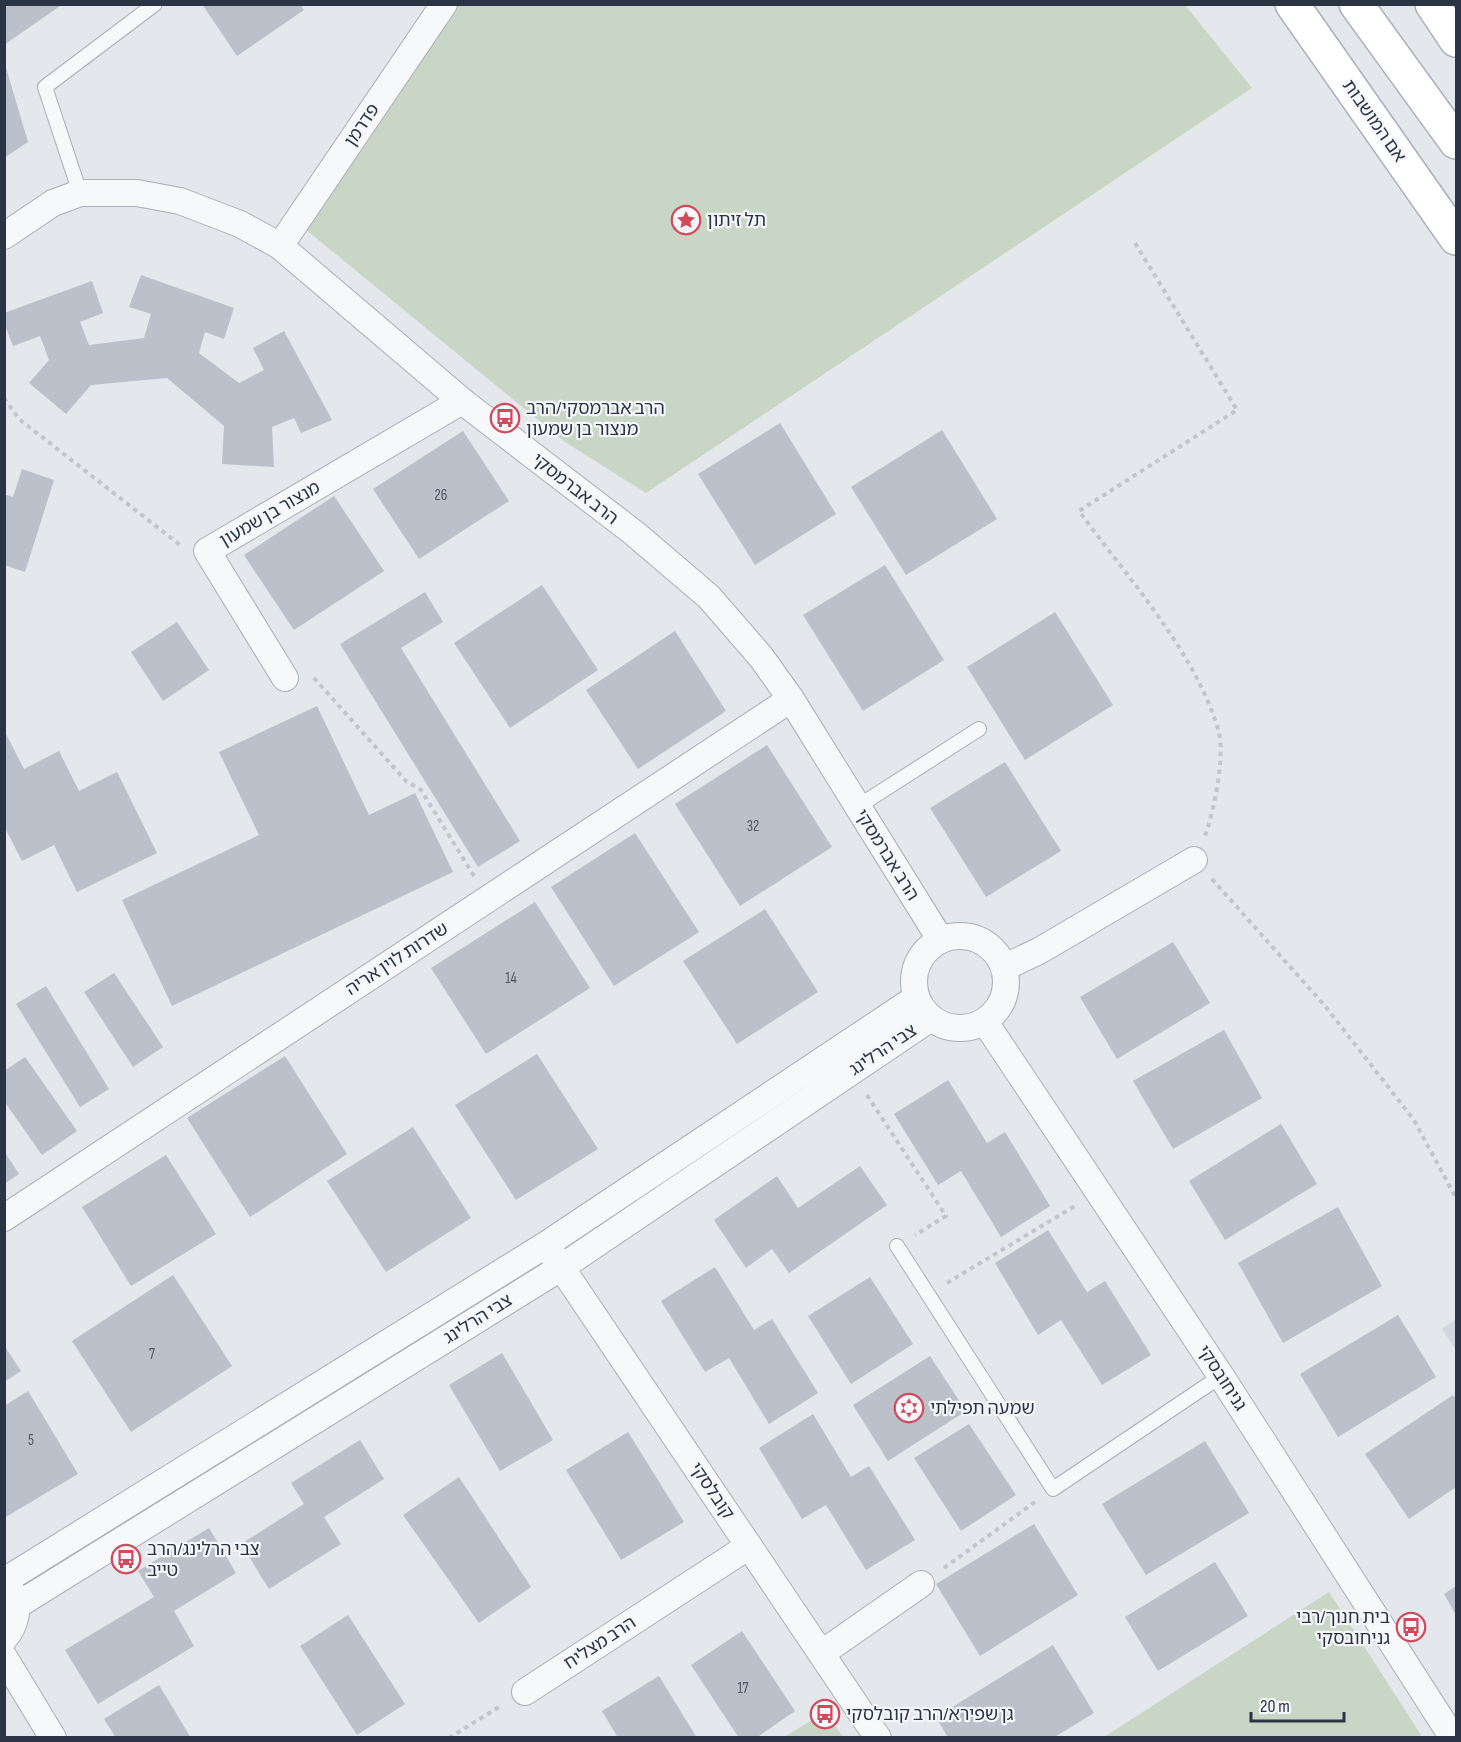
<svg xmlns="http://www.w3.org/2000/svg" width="1461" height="1742" viewBox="0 0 1461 1742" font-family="'Sofia Sans Condensed','Noto Sans Hebrew',sans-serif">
<rect width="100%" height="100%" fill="#e4e7ec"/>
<polygon fill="#d2d6de" points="1456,1319 1456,1350 1442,1329"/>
<g fill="#c9d6c5">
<polygon points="451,5 1185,5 1252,88 646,493 565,442 304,228"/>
<polygon points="1329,1592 1421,1735 1417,1737 1104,1737"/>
<polygon points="825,1712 843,1737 784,1737"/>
</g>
<g fill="#bbc0ca">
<polygon points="4,4 63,4 4,45"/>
<polygon points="202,4 300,4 304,10 237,56"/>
<polygon points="4,61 28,142 4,158"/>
<polygon points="141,275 234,308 224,339 205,332 199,353 239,383 264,370 253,348 284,331 332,420 301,433 294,418 272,427 274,467 222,464 224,426 167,378 91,385 66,414 29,383 49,360 40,336 13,346 4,323 4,313 92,281 103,313 80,322 89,345 144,338 151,314 129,307"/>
<polygon points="780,423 836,514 755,565 698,474"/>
<polygon points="942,430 997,519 906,575 851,487"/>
<polygon points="463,431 509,501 419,559 373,489"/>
<polygon points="22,469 54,480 25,572 4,565 4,494 13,497"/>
<polygon points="334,496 384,571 294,630 244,555"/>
<polygon points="885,565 944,660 863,711 803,615"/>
<polygon points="542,585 598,670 510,728 454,643"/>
<polygon points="425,592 443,622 401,648 520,841 478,867 340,644"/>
<polygon points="1055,612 1113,705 1025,760 967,667"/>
<polygon points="177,622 209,670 163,701 131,652"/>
<polygon points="675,631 726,711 638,769 586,690"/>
<polygon points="317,706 369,815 415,793 453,872 172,1006 122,900 259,835 219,752"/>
<polygon points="4,730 24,769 59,751 79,791 117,772 157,853 77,892 54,845 22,861 4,826"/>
<polygon points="767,745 832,847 740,906 675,804"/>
<polygon points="1005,762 1061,851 986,897 930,808"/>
<polygon points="635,833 699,932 614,986 551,887"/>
<polygon points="535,902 590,988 486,1054 431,968"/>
<polygon points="765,909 818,992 737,1044 683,961"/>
<polygon points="1173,942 1210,1003 1117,1059 1080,997"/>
<polygon points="114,973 163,1047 133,1067 84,992"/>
<polygon points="46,986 109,1089 80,1107 16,1004"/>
<polygon points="1224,1030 1262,1098 1173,1149 1133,1081"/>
<polygon points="537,1054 598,1149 516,1200 455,1105"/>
<polygon points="285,1056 347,1154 250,1217 187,1118"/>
<polygon points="25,1057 77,1131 42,1155 4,1101 4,1071"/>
<polygon points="948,1080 987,1143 1005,1132 1050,1206 1001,1237 961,1171 938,1185 894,1114"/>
<polygon points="1281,1124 1317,1184 1225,1240 1189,1181"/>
<polygon points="413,1127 471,1218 386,1272 327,1181"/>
<polygon points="4,1151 19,1174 4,1184"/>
<polygon points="166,1155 216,1234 131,1286 82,1207"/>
<polygon points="860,1166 887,1205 789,1273 772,1249 746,1268 714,1220 777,1176 798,1208"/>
<polygon points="1338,1207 1382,1286 1283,1343 1238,1263"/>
<polygon points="1048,1230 1087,1292 1105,1281 1151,1355 1102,1385 1061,1320 1038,1335 995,1263"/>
<polygon points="715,1267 754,1330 772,1319 818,1393 769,1424 729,1358 705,1372 661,1301"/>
<polygon points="173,1275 232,1366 131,1432 72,1341"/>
<polygon points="870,1277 913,1344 851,1384 808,1316"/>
<polygon points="1398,1315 1436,1377 1338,1437 1300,1374"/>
<polygon points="4,1345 21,1371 4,1382"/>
<polygon points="502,1353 553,1440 500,1471 449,1385"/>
<polygon points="930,1356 966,1411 888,1461 853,1405"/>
<polygon points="28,1391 78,1474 4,1518 4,1406"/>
<polygon points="1453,1395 1456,1399 1456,1487 1409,1519 1365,1454"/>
<polygon points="813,1414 851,1477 869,1466 915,1540 866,1570 826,1505 802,1519 759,1448"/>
<polygon points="969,1424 1016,1495 961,1531 914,1458"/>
<polygon points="628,1432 684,1522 621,1560 566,1470"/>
<polygon points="360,1440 384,1479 324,1517 341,1544 269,1589 241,1544 304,1504 291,1483"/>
<polygon points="1205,1441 1249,1513 1146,1575 1102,1504"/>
<polygon points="459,1477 531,1587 479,1623 403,1515"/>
<polygon points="1034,1524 1078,1595 980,1656 936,1584"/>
<polygon points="209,1528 236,1573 174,1611 194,1646 98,1704 65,1650 154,1597 138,1571"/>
<polygon points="1215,1562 1248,1616 1158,1671 1125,1617"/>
<polygon points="1456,1586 1456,1615 1444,1594"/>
<polygon points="348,1615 405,1704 357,1735 300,1646"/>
<polygon points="742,1631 795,1711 756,1738 739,1738 691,1665"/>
<polygon points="1053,1645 1094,1713 1053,1738 948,1738 936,1717"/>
<polygon points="659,1676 697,1738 618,1738 602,1711"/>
<polygon points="159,1685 191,1738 116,1738 104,1719"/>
</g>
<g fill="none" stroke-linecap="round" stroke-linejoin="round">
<g stroke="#a9aeb7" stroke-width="16">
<g id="service">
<polyline points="80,193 45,87 155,4"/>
<polyline points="857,807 979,729"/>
<polyline points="897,1246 1053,1489 1221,1376"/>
</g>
</g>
<g stroke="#a9aeb7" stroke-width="28">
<g id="minor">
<polyline points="4,236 53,203 80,193 137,193 180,201 240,224 280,246 462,401 634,533 709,597 761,657 791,699 940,939"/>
<polyline points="280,246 444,4"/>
<polyline points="285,678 207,551 462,401"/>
<circle cx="960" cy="982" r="46"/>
<polyline points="1005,967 1039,951 1194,860"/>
<polyline points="985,1022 1221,1376 1453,1738"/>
<polyline points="4,1218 791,699"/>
<polyline points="553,1255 878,1738"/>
<polyline points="4,1581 547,1244 916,998"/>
<polyline points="16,1606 562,1267 931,1018"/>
<path d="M 4,1639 C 16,1625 20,1608 12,1592"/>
<polyline points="822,1653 921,1584"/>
<polyline points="4,1657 53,1738"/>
<polyline points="525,1692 749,1546"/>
</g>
</g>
<g stroke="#a9aeb7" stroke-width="36">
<g id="secondary">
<polyline points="1292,4 1456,238"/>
<polyline points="1356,4 1456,142"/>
<polyline points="1432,4 1456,40"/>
</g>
</g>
<g stroke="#c2c5cb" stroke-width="4" stroke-dasharray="4.5 4.5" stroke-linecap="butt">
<path d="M 1135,243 L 1237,410 L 1079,511 C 1127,577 1194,650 1218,729 C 1226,754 1214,811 1205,836"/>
<polyline points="4,398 19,419 180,545"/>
<polyline points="314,678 406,781 421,790 474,876"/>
<polyline points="1212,879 1325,1006 1414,1120 1456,1198"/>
<polyline points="867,1095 946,1216 915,1235"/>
<polyline points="947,1283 1075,1206"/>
<polyline points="944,1568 1035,1502"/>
<polyline points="449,1738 502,1705"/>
</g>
<use href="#service" stroke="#f7f8fa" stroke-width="14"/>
<use href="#minor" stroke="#f7f8fa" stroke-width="26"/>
<use href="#secondary" stroke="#fff" stroke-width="33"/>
</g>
<defs>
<g id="sight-ring" transform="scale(1.5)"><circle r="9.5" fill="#f4f6f9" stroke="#d1495b" stroke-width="1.5"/><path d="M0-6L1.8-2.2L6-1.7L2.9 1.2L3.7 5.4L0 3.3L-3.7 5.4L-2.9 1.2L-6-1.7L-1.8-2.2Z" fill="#d1495b"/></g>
<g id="bus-ring" transform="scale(1.5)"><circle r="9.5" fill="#f4f6f9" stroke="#d1495b" stroke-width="1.5"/><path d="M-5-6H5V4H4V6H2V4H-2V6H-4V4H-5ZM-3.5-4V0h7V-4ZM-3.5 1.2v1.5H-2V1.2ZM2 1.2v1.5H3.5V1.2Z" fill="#d1495b"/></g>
<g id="synagogue-ring" transform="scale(1.5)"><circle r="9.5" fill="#f4f6f9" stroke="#d1495b" stroke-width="1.5"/><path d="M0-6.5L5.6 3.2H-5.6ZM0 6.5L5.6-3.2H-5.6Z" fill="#d1495b"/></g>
</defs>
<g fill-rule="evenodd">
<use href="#sight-ring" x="686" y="220"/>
<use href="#bus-ring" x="505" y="418"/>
<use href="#synagogue-ring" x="909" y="1408"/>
<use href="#bus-ring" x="126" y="1559"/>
<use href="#bus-ring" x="1411" y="1627"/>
<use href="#bus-ring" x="825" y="1714"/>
</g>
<g text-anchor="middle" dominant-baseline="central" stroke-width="4.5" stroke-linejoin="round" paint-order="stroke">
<g font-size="15" fill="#4f5766">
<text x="441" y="495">26</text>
<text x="753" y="826">32</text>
<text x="511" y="978">14</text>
<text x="152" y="1354">7</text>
<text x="31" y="1440">5</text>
<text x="743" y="1688">17</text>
</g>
<g font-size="18" fill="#2b3445" stroke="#f4f6f9">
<text transform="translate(1374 121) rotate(55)">אם המושבות</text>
<text transform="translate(362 125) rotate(-56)">פדרמן</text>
<text transform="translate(575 489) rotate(38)">הרב אברמסקי</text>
<text transform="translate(270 514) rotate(-30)">מנצור בן שמעון</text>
<text transform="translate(887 855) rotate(58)">הרב אברמסקי</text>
<text transform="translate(397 959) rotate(-33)">שדרות לוין אריה</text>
<text transform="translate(883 1050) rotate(-34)">צבי הרלינג</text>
<text transform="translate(478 1319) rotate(-32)">צבי הרלינג</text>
<text transform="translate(1222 1378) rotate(57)">גניחובסקי</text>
<text transform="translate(712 1491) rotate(56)">קובלסקי</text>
<text transform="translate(600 1643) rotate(-33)">הרב מצליח</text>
</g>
<g font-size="18" fill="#2b3445" stroke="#f4f6f9" text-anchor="start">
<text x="707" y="220">תל זיתון</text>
<text x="526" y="408">הרב אברמסקי/הרב<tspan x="526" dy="21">מנצור בן שמעון</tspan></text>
<text x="930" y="1408">שמעה תפילתי</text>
<text x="147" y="1549">צבי הרלינג/הרב<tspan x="147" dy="21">טייב</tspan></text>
<text x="1390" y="1617" text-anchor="end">בית חנוך/רבי<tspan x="1390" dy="21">גניחובסקי</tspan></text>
<text x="846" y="1714">גן שפירא/הרב קובלסקי</text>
</g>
</g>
<rect width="1461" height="1742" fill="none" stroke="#2b3445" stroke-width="12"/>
<path d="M1251 1712v9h93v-9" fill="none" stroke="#2b3445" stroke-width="3"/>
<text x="1260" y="1712" font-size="18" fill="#2b3445" stroke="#f4f6f9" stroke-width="4.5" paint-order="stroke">20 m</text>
</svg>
